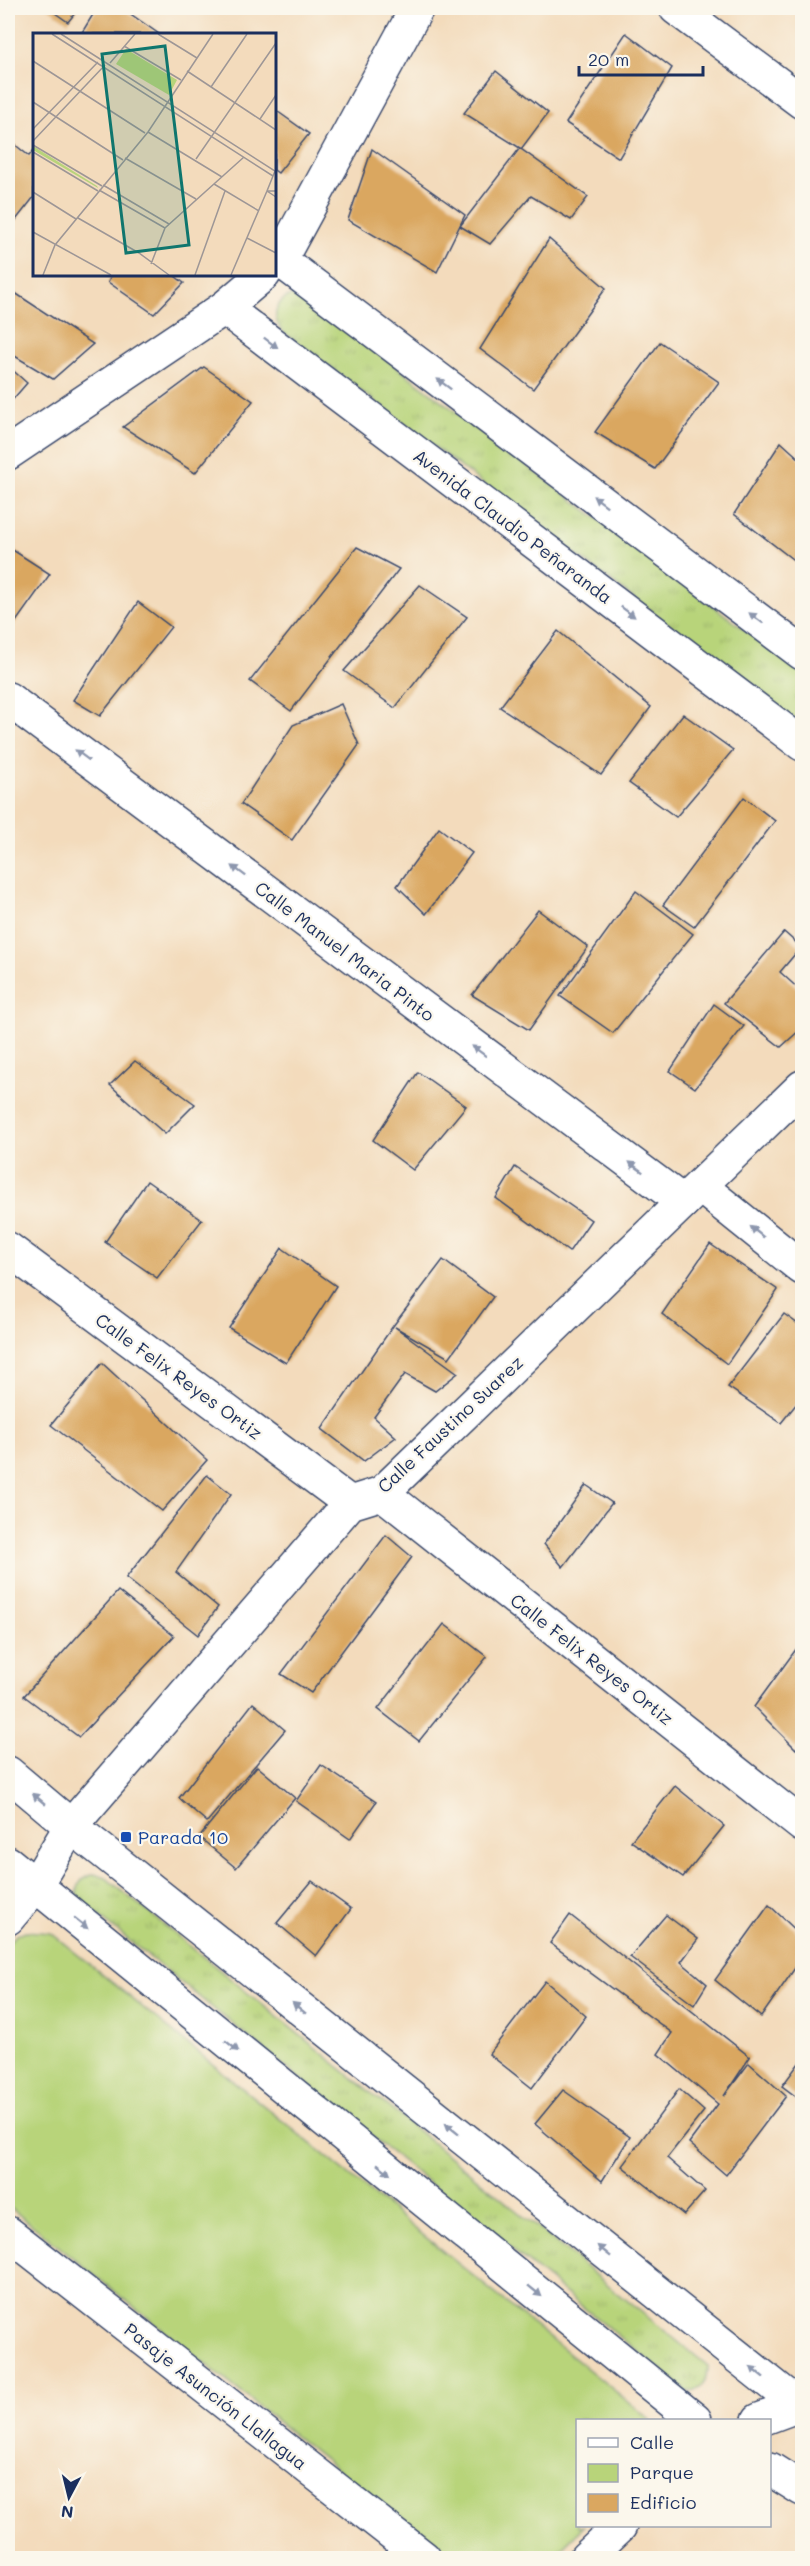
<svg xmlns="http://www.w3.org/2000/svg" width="810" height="2566" viewBox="0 0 810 2566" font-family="Mali,sans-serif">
<defs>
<pattern id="grass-tufts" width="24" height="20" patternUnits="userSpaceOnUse" patternTransform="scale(1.5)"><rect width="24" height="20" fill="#b8d47a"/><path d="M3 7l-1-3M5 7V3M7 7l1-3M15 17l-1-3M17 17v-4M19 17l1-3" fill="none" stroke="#9eb66c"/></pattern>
</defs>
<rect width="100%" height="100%" fill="#fbf7ec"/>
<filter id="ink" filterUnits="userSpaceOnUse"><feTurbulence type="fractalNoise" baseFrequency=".0167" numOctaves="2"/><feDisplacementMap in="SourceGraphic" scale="12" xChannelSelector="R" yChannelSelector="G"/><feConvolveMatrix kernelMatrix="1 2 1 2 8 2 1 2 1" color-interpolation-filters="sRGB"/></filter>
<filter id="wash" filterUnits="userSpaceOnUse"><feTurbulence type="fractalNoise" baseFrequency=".008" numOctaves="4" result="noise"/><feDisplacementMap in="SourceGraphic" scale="24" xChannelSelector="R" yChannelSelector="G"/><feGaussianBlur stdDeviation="1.35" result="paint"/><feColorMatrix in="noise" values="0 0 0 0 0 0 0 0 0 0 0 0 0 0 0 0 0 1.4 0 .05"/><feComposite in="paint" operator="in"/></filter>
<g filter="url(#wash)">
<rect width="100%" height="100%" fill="#f3dbbc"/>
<g fill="url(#grass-tufts)" stroke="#6a826c" stroke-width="1.5">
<path d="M 293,295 L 308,300 L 802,673 L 802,726 L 282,331 C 270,316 276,300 293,295 Z"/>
<path d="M 94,1874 L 106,1878 L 708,2366 C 708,2381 704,2389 688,2392 L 84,1904 L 77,1896 C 78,1882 81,1878 94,1874 Z"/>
</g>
<polygon fill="#b8d47a" stroke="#6a826c" stroke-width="1.5" points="25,1931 51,1933 647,2417 650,2420 578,2420 578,2526 584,2526 551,2558 448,2558 8,2206 8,1944 16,1935"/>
<g id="blocks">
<g fill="#daa760">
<polygon points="48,8 79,8 68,22"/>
<polygon points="97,8 122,8 159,34 81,34"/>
<polygon points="626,33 672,68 619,158 566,123"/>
<polygon points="496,71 548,113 521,149 588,197 571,220 531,196 490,244 460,226 520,148 464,113"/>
<polygon points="274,109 309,134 278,173 274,170"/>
<polygon points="8,139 29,156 34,150 34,197 12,225 8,222"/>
<polygon points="372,149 465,215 437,272 348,220"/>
<polygon points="549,239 606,288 533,389 480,349"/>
<polygon points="112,274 172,274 184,283 154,314 108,282"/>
<polygon points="12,291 93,344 53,379 8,352 8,297"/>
<polygon points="660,342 719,382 655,469 595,432"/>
<polygon points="8,366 27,383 8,405"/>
<polygon points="204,367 253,401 195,473 123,427"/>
<polygon points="781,442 802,461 802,554 796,562 734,514"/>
<polygon points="8,547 50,574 8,633"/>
<polygon points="357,547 399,569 291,711 250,681"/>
<polygon points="420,585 467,617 395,708 344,671"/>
<polygon points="138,602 171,627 100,716 73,700"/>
<polygon points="558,631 651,707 601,775 500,707"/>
<polygon points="341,704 359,745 292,840 241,804 293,725"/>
<polygon points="683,714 733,750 676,817 629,783"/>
<polygon points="744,797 775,821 694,927 663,905"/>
<polygon points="439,828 472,853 426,914 397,886"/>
<polygon points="636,891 693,934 613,1033 560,996"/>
<polygon points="538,910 588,947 529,1030 472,995"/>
<polygon points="784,932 801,947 780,972 802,992 802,1028 781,1047 724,1003"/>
<polygon points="714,1004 744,1026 695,1088 670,1071"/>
<polygon points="135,1061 195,1104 165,1134 110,1085"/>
<polygon points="418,1072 466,1106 413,1170 373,1140"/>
<polygon points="515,1167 591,1220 569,1252 496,1198"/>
<polygon points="147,1181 202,1220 157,1278 105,1242"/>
<polygon points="710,1244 778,1290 727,1364 662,1314"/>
<polygon points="282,1248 336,1286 286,1363 229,1328"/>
<polygon points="443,1260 493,1297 449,1358 395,1327 458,1373 435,1391 405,1374 374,1417 396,1437 364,1461 322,1429 393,1326"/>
<polygon points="784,1314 802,1327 802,1397 781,1423 728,1387"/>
<polygon points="102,1363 207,1460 162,1511 51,1425"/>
<polygon points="207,1475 231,1494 176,1572 218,1607 198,1635 126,1578"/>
<polygon points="586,1485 612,1503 563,1567 544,1544"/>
<polygon points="386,1535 412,1557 311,1693 281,1674"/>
<polygon points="118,1591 174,1636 79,1737 24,1696"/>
<polygon points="444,1624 487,1657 419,1741 378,1709"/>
<polygon points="802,1641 802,1741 796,1749 754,1707"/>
<polygon points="253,1703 285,1730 207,1822 179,1798"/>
<polygon points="321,1765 376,1802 350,1839 296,1801"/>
<polygon points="257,1766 295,1798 236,1868 199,1837"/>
<polygon points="675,1786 724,1826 683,1877 631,1841"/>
<polygon points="312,1881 351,1909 316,1956 277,1923"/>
<polygon points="769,1905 802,1936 802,1958 761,2017 715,1980"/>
<polygon points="570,1915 750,2057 724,2096 749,2063 786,2096 726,2175 689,2143 718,2104 658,2054 672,2033 550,1943"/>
<polygon points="666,1915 698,1939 681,1962 707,1984 694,2005 630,1957"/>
<polygon points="545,1981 586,2016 532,2088 489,2054"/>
<polygon points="802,2059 802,2101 782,2086"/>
<polygon points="679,2089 704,2111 667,2158 705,2191 684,2215 622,2166"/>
<polygon points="563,2090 630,2137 602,2181 535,2124"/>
</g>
</g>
</g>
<g filter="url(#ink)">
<use href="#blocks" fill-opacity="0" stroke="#3b496c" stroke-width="1.5"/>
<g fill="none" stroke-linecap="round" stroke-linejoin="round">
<g stroke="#3b496c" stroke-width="36">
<g id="minor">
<polyline points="676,8 802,102"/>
<polyline points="280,260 802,653"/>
<polyline points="274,265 280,260 417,8"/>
<polyline points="224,308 802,744"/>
<polyline points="8,453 224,308 264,274"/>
<polyline points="8,699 683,1202"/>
<polyline points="700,1186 802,1268"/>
<polyline points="8,1249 350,1503"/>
<polyline points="382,1493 802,1825"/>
<polyline points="8,1918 35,1886 71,1826 350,1503 382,1493 802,1087"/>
<polyline points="8,2233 424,2558"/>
<polyline points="586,2558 620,2526"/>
</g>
</g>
<g stroke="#3b496c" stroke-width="36">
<g id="major">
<polyline points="8,1773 71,1826 802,2408"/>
<polyline points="8,1863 695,2420"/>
<polyline points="759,2420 802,2404"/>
<polyline points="770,2469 802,2489"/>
</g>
</g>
<use href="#minor" stroke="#fff" stroke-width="33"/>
<use href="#major" stroke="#fff" stroke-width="33"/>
</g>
<defs><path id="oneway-solid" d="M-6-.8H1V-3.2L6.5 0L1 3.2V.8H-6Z" transform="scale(1.5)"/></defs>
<g fill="#8d97ae">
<use href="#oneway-solid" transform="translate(271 343) rotate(37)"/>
<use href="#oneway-solid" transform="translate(444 384) rotate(-143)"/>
<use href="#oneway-solid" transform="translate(600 501) rotate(-143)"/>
<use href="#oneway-solid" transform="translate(628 612) rotate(37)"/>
<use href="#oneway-solid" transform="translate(756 618) rotate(-143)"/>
<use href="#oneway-solid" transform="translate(82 755) rotate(-143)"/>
<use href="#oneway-solid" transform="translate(239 871) rotate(-143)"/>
<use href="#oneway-solid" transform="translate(479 1051) rotate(-143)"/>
<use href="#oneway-solid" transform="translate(636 1167) rotate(-143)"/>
<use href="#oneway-solid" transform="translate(757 1232) rotate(-141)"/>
<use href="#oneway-solid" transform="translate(39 1799) rotate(-140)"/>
<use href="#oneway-solid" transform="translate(81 1923) rotate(39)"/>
<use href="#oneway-solid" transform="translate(299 2008) rotate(-141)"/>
<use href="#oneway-solid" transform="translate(232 2046) rotate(39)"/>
<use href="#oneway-solid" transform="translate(452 2129) rotate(-141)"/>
<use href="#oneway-solid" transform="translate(384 2169) rotate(39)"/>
<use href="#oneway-solid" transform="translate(604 2251) rotate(-141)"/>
<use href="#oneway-solid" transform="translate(535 2291) rotate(39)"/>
<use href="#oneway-solid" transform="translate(757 2372) rotate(-141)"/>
</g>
</g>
<rect fill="#1a4fb4" stroke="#fbf7ec" stroke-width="2" x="120" y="1831" width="12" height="12" rx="3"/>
<g text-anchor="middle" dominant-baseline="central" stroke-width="4.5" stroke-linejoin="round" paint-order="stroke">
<g font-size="18" fill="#1b2f5e" stroke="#fbf7ec">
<text transform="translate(513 526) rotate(37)">Avenida Claudio Peñaranda</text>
<text transform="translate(345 951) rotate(37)">Calle Manuel Maria Pinto</text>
<text transform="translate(179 1376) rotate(36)">Calle Felix Reyes Ortiz</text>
<text transform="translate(450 1424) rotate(-43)">Calle Faustino Suarez</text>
<text transform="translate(592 1659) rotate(38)">Calle Felix Reyes Ortiz</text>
<text transform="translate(216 2396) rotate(38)">Pasaje Asunción Llallagua</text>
</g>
<g font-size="18" fill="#164399" stroke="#fbf7ec" text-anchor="start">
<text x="138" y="1837">Parada 10</text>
</g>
</g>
<g transform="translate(33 33)">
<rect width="243" height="243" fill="#f3dbbc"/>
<path d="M 0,113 L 64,153 L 65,155 L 0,117 Z" fill="#b8d47a"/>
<path d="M 93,16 L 144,47 L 136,62 L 83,31 Z" fill="#b8d47a"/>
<path fill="none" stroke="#9d9696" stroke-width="1.5" d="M 19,1 L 240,143M 28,1 L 242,138 L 234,158 L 243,164M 125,1 L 164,25M 91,13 L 148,47M 0,28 L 112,100M 77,30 L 102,1M 154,38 L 243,97M 178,54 L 214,1M 0,69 L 90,127M 227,86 L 243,62M 0,96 L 65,29M 115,99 L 189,144M 0,108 L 72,32M 0,112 L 69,153M 0,119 L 65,158M 92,125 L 163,166M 163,126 L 243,10M 181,151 L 226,178M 70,152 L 136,191M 66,157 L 132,195M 0,159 L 43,186M 45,185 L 106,220 L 136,242M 0,199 L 78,242M 214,205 L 243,220M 118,231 L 132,195 L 211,124M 10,242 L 22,212 L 115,99 L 180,1M 162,242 L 192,158M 198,242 L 234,158 L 243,158"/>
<path fill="#0f766e" fill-opacity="0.15" stroke="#0f766e" stroke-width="3" d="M 132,13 L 156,212 L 93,220 L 69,21 Z"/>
<rect width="243" height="243" fill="none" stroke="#1b2f5e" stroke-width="3"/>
</g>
<rect width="810" height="2566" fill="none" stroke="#fbf7ec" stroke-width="30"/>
<rect x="576" y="2419" width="195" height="108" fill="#fbf7ec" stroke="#a1a7b3" stroke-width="1.5"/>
<rect x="588" y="2438" width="30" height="9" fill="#ffffff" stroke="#a1a7b3" stroke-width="1.5"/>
<text x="630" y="2449" font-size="18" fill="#1b2f5e">Calle</text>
<rect x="588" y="2464" width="30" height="18" fill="#b8d47a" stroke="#a1a7b3" stroke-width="1.5"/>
<text x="630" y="2479" font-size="18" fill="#1b2f5e">Parque</text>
<rect x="588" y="2494" width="30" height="18" fill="#daa760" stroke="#a1a7b3" stroke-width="1.5"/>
<text x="630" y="2509" font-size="18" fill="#1b2f5e">Edificio</text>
<g transform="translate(69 2497) rotate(187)" stroke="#fbf7ec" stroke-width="4.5" paint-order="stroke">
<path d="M0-4.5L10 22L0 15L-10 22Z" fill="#1b2f5e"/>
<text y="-9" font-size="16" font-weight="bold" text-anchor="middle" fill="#1b2f5e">N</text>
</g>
<path d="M579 66v9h124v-9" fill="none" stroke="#1b2f5e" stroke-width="3"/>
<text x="588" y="66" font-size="18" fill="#1b2f5e" stroke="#fbf7ec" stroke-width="4.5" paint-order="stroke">20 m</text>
</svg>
